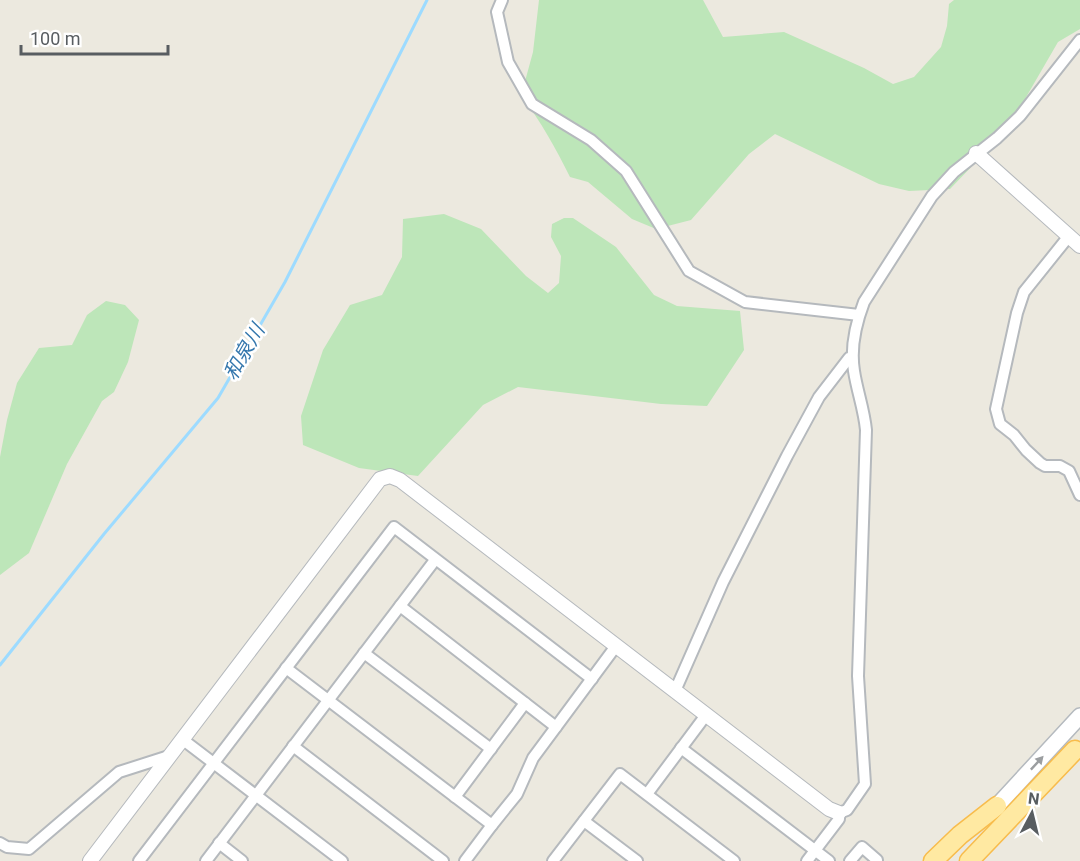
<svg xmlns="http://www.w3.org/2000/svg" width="1080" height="861" viewBox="0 0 1080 861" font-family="Roboto,'Noto Sans JP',sans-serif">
<rect width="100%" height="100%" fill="#ece9df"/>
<g fill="#bde6b9">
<path d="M 539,0 L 703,0 L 723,37 L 784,32 L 864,68 L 893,84 L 914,77 L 941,47 L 947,26 L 949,4 L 954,0 L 1080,0 L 1080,29 L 1058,42 L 1000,142 L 975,163 L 950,189 L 909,191 L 879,184 L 775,134 L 749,154 L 691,220 L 656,229 L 632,219 L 588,182 L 570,177 C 556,149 541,121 521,96 L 533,52 Z"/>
<polygon points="444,214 481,229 526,276 548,293 559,283 561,256 551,237 552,224 564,218 573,218 616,247 654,295 677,306 740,311 744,350 707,406 661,404 518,387 483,405 418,476 359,468 303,445 301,416 323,350 350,305 382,295 402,257 403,219"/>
<polygon points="106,301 125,305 139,320 128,362 114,392 102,401 67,464 29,553 0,575 0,457 7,420 17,383 39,348 72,345 87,315"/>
</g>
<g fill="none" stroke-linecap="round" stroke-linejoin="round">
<polyline stroke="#9ddbff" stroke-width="3" points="0,665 104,534 218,398 285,282 427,0"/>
<g stroke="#b5b9bd" stroke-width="14">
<g id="minor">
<polyline points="502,0 497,12 508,62 532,104 591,140 626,171 689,271 745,302 859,315"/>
<polyline points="1069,236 1024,292 1017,313 996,409 1000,424 1014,435 1026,450 1040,463 1045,466 1060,466 1069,471 1080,495"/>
<polyline points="400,606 556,727 616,646"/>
<polyline points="364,653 491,749"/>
<polyline points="286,668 492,825 465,861"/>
<polyline points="675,691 723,582 787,456 819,397 849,358"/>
<polyline points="182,739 342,861"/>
<polyline points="293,746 443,861"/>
<polyline points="681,748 829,861"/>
<polyline points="647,794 706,715"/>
<polyline points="455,797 525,703"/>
<polyline points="584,821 637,861"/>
<polyline points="492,825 517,794 533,758 556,727"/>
<polyline points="0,843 7,847 29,849 119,772 169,756"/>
<polyline points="219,843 242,861"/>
<polyline points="139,861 394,527 592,679"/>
<polyline points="206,861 435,560"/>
<polyline points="553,861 620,774 734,861"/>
<path d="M 807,861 L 839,819 L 839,813 L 847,810 L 865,784 L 858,676 L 866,430 C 864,409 857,391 854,371 C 850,347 856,323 864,302 L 932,196 L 954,172 L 997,138 L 1020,116 L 1080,40"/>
<polyline points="850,861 862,847 877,860"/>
</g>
</g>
<g stroke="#b5b9bd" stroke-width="16">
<g id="tertiary">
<polyline points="976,153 1080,246"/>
<polyline points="90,861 380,479 390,476 400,480 829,809 839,813"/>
</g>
</g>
<g stroke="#b5babf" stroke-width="18">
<polyline id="secondary" points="997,806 1080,716"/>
</g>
<g stroke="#f8bc4c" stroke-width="21">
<g id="primary">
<polyline points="933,861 960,835 997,806"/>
<polyline points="969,861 1075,750"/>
</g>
</g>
<use href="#minor" stroke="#fff" stroke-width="10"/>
<use href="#tertiary" stroke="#fff" stroke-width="14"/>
<use href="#secondary" stroke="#fff" stroke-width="15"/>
<use href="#primary" stroke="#ffe9a2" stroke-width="18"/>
</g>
<defs><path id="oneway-solid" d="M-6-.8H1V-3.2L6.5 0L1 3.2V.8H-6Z" transform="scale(1.5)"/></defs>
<use fill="#9b9ea0" href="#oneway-solid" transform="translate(1037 763) rotate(-47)"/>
<g text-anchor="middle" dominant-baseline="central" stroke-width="5" stroke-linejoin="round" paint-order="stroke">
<g font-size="20" font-style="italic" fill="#3477ad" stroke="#fff">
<text transform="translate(244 352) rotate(-60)">和泉川</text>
</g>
</g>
<g transform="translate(1032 813) rotate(7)" stroke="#ffffff" stroke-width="4.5" paint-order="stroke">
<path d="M0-4.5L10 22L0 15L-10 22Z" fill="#585d61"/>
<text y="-9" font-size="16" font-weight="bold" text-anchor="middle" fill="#585d61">N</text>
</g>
<path d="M21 45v9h147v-9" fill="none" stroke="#585d61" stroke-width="3"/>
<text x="30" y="45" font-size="18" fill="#585d61" stroke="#ffffff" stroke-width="4.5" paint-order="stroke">100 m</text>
</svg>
